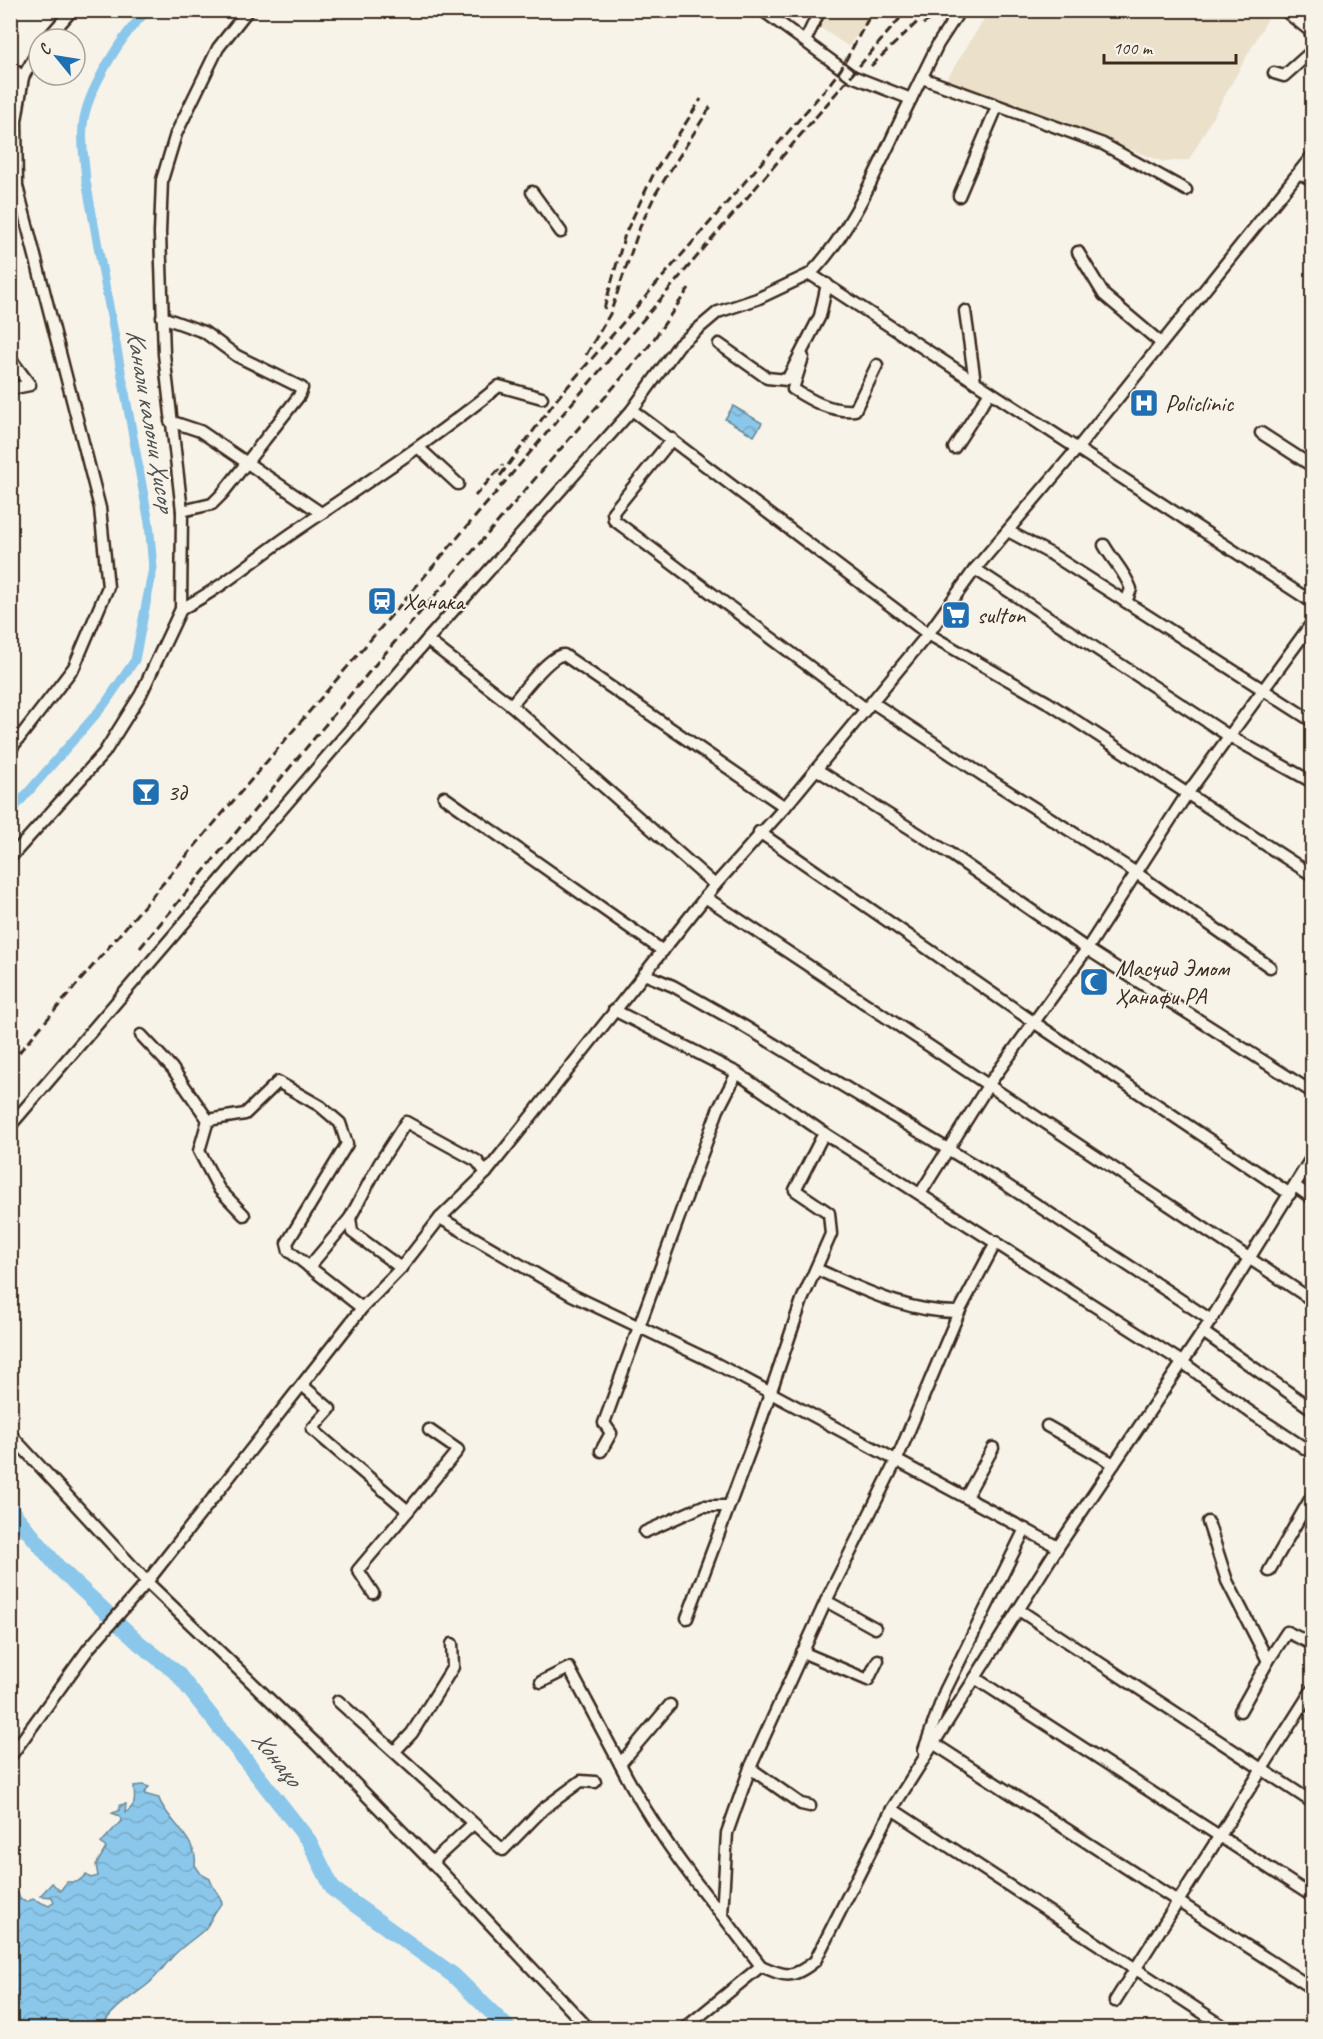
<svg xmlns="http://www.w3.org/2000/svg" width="1323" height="2039" viewBox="0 0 1323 2039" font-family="Caveat,sans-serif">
<defs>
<pattern id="water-waves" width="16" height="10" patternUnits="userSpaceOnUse" patternTransform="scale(1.5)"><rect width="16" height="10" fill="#8ac7ea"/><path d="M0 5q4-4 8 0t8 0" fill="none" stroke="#78abc8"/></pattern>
</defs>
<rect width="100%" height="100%" fill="#f7f3e8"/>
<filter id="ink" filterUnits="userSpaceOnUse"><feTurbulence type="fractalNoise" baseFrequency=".0167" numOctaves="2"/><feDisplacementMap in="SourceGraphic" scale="12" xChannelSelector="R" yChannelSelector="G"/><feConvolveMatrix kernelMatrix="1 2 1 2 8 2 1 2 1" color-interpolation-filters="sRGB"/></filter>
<g filter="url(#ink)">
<g fill="#ebe0ca">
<polygon points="815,10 878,11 848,46 819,27"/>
<polygon points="989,11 989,10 1272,11 1189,160 1164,162 946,80"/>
</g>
<g fill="url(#water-waves)" stroke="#6a8898" stroke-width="1.5">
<polygon points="733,406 762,423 754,436 725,419"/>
<path d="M 143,1785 L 149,1787 L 144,1794 L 159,1798 C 163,1816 200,1842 195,1865 L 201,1874 L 210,1879 C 212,1889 221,1893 222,1904 C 213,1911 212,1922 204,1930 C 195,1938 184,1945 175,1954 C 165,1964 158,1976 147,1985 C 129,1999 112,2008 101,2028 L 11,2028 L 11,1894 L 18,1893 L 20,1899 L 26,1902 L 33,1899 L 49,1906 L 54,1902 L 52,1897 L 40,1896 L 52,1883 L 60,1891 L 67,1882 L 77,1882 L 86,1875 L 91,1878 L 98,1876 L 96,1865 L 106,1848 L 101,1843 L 121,1821 L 120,1816 L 112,1813 L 119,1811 L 120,1805 L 126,1804 L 125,1813 C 138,1804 134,1799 134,1786 Z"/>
</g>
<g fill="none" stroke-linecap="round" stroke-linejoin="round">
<path stroke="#8ac7ea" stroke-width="9" d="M 10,813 L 104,705 L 135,660 L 153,568 L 149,523 L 86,181 C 85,163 81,144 83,126 C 85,94 124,30 149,10"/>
<polyline stroke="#8ac7ea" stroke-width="16" points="10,1509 58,1567 139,1643 177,1673 309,1841 333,1889 453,1975 508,2028"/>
<g stroke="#3b2a1e" stroke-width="15">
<g id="minor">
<path d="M 762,10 L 852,76 L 911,99 C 883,154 854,231 810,274 L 1312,602"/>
<polyline points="1284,10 1309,30 1312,36"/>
<polyline points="47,39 72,10"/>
<polyline points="805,41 820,10"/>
<polyline points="10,67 23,77"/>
<polyline points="1274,73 1284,76 1312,51"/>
<polyline points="922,78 1103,144 1186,190"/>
<polyline points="911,99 938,44 960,10"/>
<polyline points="1299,173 1312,180"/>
<polyline points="532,192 561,232"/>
<polyline points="959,196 997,107"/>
<polyline points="1078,252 1104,295 1161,343"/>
<polyline points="965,311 975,382"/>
<polyline points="162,317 204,332 237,356 302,388 299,396 222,494 212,504 182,511"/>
<polyline points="719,344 767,378 787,380 820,316 827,284"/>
<path d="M 803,357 L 793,389 C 812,401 831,412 855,410 L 877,365"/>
<polyline points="10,358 30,385 10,389"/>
<polyline points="632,410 928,634 1047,702 1312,875"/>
<polyline points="170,421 200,431 321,513"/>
<polyline points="1261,433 1312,466"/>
<polyline points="672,439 613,512 614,520 866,709"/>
<polyline points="419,448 458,484"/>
<polyline points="954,448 990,392"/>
<polyline points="1008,531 1051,554 1312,721"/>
<path d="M 1104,545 C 1113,561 1125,572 1131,589 L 1126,602"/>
<polyline points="975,569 1229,736 1312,782"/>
<path d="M 181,609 C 221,589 257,557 294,532 C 364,484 433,440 499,386 L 542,398"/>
<polyline points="427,640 511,705 715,885"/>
<polyline points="872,702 984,776 1135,872 1270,967"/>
<path d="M 511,705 C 521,694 550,654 564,655 L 785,807"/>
<polyline points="10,750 74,667 108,587 100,508 17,186 16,121 23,77 39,49"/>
<polyline points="816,769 949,853 1087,949 1312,1092"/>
<polyline points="444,797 663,951"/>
<polyline points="759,832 1032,1021 1290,1194"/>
<polyline points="10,858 104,753 141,694 181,609 182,511 164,354 160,233 162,180 176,134 218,48 248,10"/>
<polyline points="705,897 1312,1300"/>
<polyline points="644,974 673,986 742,1025 999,1180 1211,1320"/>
<polyline points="614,1010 737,1073 824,1133 1182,1362 1250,1412 1312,1453"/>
<polyline points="141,1035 172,1068 208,1120 245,1114 278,1082 320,1106 340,1123 347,1144 287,1243 289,1251 362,1308"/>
<polyline points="208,1120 199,1151 219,1189 244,1215"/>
<polyline points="10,1126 427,640 632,410 679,345 718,312 757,299 810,274"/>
<polyline points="1295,1186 1312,1198"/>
<polyline points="920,1194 989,1084 1087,949 1187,794 1312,623"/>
<polyline points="350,1218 352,1232 401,1268"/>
<polyline points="440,1218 572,1295 713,1362 1058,1547"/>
<polyline points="309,1267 350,1218 379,1164 406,1122 477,1161 486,1173"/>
<path d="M 816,1269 C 862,1289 908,1313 959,1312"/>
<polyline points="1203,1332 1312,1409"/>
<polyline points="302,1385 330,1409 312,1429 408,1511 458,1450 429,1430"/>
<polyline points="1047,1426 1114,1464"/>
<polyline points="10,1434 147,1582 315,1743 432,1862 588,2028"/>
<polyline points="601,1451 611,1433 604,1423 718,1110 737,1073"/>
<polyline points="966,1497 993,1448"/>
<polyline points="1208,1522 1227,1581 1268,1661 1287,1632 1312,1644"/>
<polyline points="645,1532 703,1506 727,1506"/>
<polyline points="1269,1571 1312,1496"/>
<polyline points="373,1593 358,1570 408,1511"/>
<polyline points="826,1601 875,1628"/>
<polyline points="1019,1610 1312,1802"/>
<polyline points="687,1618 758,1429 802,1300 831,1234 829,1213 795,1190 824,1133"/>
<polyline points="802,1652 868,1680 878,1660"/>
<polyline points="975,1678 1312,1896"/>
<polyline points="541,1682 569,1668 620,1764"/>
<polyline points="338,1701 503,1850 543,1809 581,1781 595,1782"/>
<path d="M 670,1705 L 620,1764 C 648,1819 682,1867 722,1915"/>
<polyline points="1240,1711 1268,1661"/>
<polyline points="933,1743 1312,1988"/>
<polyline points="924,1750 945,1691 1025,1529"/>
<polyline points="395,1751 412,1733 453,1667 452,1644"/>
<polyline points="10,1757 89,1648 147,1582 362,1308 401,1268 440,1218 486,1173 715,885 785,807 928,634 975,569 1077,449 1312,156"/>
<polyline points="750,1768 801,1804 810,1806"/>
<polyline points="892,1809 1226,2028"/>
<polyline points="432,1862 473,1824"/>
<path d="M 761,1966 C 786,1977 793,1979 815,1961 L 892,1809 L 1058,1547 L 1211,1320 L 1312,1157"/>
<polyline points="1115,2001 1312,1690"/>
<polyline points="685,2028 761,1966 722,1915 727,1833 750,1768 826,1601 897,1459 959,1312 996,1242"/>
</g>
</g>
<use href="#minor" stroke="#f7f3e8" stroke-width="10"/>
<g stroke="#3b2a1e" stroke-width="3" stroke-dasharray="9 4.5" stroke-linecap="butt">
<polyline points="923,24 947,10"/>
<polyline points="871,66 930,10"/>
<polyline points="604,309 625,234 654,173 701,99"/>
<polyline points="586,355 610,314 640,227 656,193 711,106"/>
<polyline points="500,476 556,400 828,86 841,69 873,10"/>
<polyline points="475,496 503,465"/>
<polyline points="140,948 375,665 649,346 689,288"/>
<polyline points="10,1063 907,10"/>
</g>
</g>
</g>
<defs>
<g id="hospital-square" transform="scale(1.5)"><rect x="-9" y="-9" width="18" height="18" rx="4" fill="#1f6fb2" stroke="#f7f3e8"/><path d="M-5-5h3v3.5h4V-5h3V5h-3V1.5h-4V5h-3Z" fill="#fff"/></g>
<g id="station-square" transform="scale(1.5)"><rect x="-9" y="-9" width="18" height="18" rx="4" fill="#1f6fb2" stroke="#f7f3e8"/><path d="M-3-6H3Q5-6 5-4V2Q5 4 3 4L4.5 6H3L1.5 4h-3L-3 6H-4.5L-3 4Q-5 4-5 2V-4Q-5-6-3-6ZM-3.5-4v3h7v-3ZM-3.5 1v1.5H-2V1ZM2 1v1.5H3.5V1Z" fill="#fff"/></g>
<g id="supermarket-square" transform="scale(1.5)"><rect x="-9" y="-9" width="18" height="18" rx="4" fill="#1f6fb2" stroke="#f7f3e8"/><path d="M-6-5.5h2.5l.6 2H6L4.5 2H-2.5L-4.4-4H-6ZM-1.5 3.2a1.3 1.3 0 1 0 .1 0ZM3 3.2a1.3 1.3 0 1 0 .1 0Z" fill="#fff"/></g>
<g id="bar-square" transform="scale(1.5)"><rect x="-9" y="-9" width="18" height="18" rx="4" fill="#1f6fb2" stroke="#f7f3e8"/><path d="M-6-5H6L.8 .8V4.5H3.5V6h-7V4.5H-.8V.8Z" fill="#fff"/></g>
<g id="mosque-square" transform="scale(1.5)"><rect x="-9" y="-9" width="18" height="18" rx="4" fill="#1f6fb2" stroke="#f7f3e8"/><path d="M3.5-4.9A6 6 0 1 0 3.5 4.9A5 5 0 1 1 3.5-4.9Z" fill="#fff"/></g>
</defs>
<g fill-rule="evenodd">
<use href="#hospital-square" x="1144" y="403"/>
<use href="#station-square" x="382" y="601"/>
<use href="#supermarket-square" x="956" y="615"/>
<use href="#bar-square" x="146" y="792"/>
<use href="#mosque-square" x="1094" y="982"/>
</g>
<g text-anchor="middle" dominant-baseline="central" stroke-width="4.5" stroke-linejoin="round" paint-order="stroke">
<g font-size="24" fill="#3b2a1e" stroke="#f7f3e8" text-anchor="start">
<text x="1165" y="403">Policlinic</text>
<text x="403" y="601">Ханака</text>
<text x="977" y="615">sulton</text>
<text x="167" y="792">3д</text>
<text x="1115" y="968">Масҷид Эмом<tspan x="1115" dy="28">Ҳанафи РА</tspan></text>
</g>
<g font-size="26" font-style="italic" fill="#4f5151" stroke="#f7f3e8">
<text transform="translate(151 420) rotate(80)">Канали калони Ҳисор</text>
<text transform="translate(277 1758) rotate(52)">Хонақо</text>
</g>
</g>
<rect width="1323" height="2039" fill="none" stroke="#f7f3e8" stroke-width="36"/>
<rect x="18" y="18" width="1287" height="2003" fill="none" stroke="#3b2a1e" stroke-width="2" filter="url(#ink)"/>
<g transform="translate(57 57) rotate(300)"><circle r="28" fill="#f7f3e8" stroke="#aca397" stroke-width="1.5"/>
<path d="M0-4.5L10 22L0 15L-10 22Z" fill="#1f6fb2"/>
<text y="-9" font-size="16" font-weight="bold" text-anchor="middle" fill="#3b2a1e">С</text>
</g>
<path d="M1104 54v9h132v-9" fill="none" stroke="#3b2a1e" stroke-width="3"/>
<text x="1113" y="54" font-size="18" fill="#3b2a1e" stroke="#f7f3e8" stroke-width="4.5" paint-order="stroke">100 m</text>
</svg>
